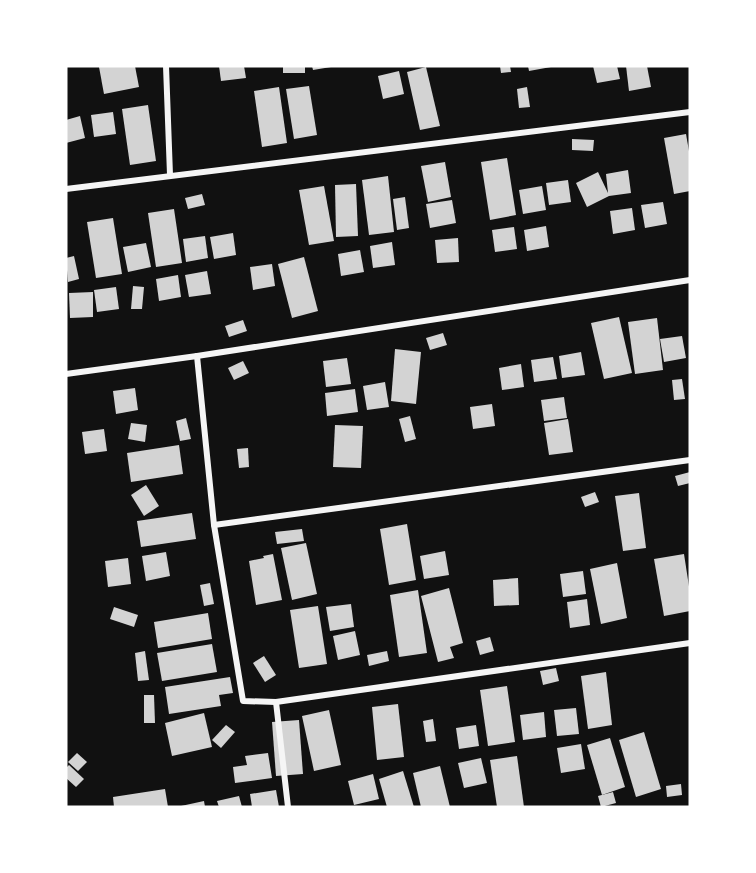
<svg xmlns="http://www.w3.org/2000/svg" width="756" height="873" viewBox="0 0 756 873" font-family="'Asap Condensed',sans-serif">
<rect width="100%" height="100%" fill="#111"/>
<g fill="#d3d3d3">
<polygon points="135,66 139,87 104,94 99,67"/>
<polygon points="219,66 244,66 246,78 221,81"/>
<rect x="283" y="66" width="22" height="7"/>
<polygon points="312,66 331,66 331,67 313,70"/>
<polygon points="500,66 510,66 511,72 501,73"/>
<polygon points="528,66 551,66 551,67 529,71"/>
<polygon points="593,66 617,66 620,79 597,83"/>
<polygon points="626,66 647,66 651,87 629,91"/>
<polygon points="426,67 440,126 420,130 407,72"/>
<polygon points="399,71 404,94 383,99 378,76"/>
<polygon points="309,86 317,135 294,139 286,89"/>
<polygon points="279,87 287,143 262,147 254,91"/>
<polygon points="527,87 530,107 519,108 517,89"/>
<polygon points="148,105 156,161 130,165 122,109"/>
<polygon points="113,112 116,134 94,137 91,115"/>
<polygon points="80,116 85,138 66,143 66,120"/>
<polygon points="686,134 690,157 690,191 674,194 664,138"/>
<polygon points="572,139 594,140 593,151 572,150"/>
<polygon points="507,158 516,215 490,220 481,162"/>
<polygon points="445,162 451,197 428,202 421,166"/>
<polygon points="628,170 631,193 609,196 587,207 576,183 598,172 608,193 606,174"/>
<polygon points="388,176 394,232 369,235 362,180"/>
<polygon points="568,180 571,202 549,205 546,183"/>
<polygon points="356,184 358,236 336,237 335,185"/>
<polygon points="324,186 334,241 309,245 299,190"/>
<polygon points="542,186 546,210 523,214 519,190"/>
<polygon points="202,194 205,205 188,209 185,198"/>
<polygon points="405,197 409,228 397,230 393,199"/>
<polygon points="452,200 456,223 430,228 426,204"/>
<polygon points="663,202 667,224 645,228 641,205"/>
<polygon points="632,208 635,230 613,234 610,211"/>
<polygon points="174,209 182,263 156,267 148,213"/>
<polygon points="113,218 122,274 96,278 87,222"/>
<polygon points="546,226 549,247 527,251 524,230"/>
<polygon points="514,227 517,249 495,252 492,230"/>
<polygon points="233,233 236,255 214,259 210,237"/>
<polygon points="205,236 208,258 186,262 183,239"/>
<polygon points="458,238 459,262 437,263 435,240"/>
<polygon points="392,242 395,265 373,268 370,246"/>
<polygon points="146,243 151,267 128,272 123,247"/>
<polygon points="360,250 364,272 341,276 338,254"/>
<polygon points="74,256 79,279 68,282 66,258"/>
<polygon points="304,257 318,311 292,318 278,264"/>
<polygon points="272,264 275,286 253,290 250,267"/>
<polygon points="207,271 211,294 189,297 185,275"/>
<polygon points="178,275 181,297 159,301 156,279"/>
<polygon points="133,286 144,287 142,309 131,309"/>
<polygon points="116,287 119,309 97,312 94,290"/>
<polygon points="93,292 93,317 70,318 69,293"/>
<polygon points="619,317 632,373 604,379 591,323"/>
<polygon points="657,318 663,370 635,374 628,322"/>
<polygon points="243,320 247,331 229,337 225,326"/>
<polygon points="443,333 447,345 430,350 426,338"/>
<polygon points="682,336 686,358 664,362 660,339"/>
<polygon points="395,349 421,352 416,404 391,401"/>
<polygon points="581,352 585,375 562,378 559,356"/>
<polygon points="553,357 557,379 534,382 531,360"/>
<polygon points="347,358 351,384 326,387 323,361"/>
<polygon points="243,361 249,373 234,380 228,368"/>
<polygon points="521,364 524,387 502,390 499,368"/>
<polygon points="682,379 685,399 674,400 672,380"/>
<polygon points="385,382 389,407 367,410 363,386"/>
<polygon points="135,388 138,410 116,414 113,391"/>
<polygon points="355,389 358,412 327,416 325,393"/>
<polygon points="564,397 567,418 544,421 541,400"/>
<polygon points="492,404 495,426 473,429 470,407"/>
<polygon points="410,416 416,439 405,442 399,419"/>
<polygon points="186,418 191,439 180,441 176,421"/>
<polygon points="568,419 573,452 549,455 544,423"/>
<polygon points="131,423 147,425 145,442 128,439"/>
<polygon points="335,425 363,426 361,468 333,467"/>
<polygon points="104,429 107,451 85,454 82,432"/>
<polygon points="179,445 183,474 131,482 127,453"/>
<polygon points="248,448 249,467 239,468 237,449"/>
<polygon points="690,472 690,483 678,486 675,476"/>
<polygon points="146,485 159,506 144,516 131,495"/>
<polygon points="595,492 599,502 585,507 581,497"/>
<polygon points="639,493 646,548 623,551 615,496"/>
<polygon points="192,513 196,539 141,547 137,521"/>
<polygon points="407,524 416,580 389,585 380,529"/>
<polygon points="302,529 304,541 277,544 275,532"/>
<polygon points="306,543 317,594 292,600 281,548"/>
<polygon points="445,551 449,575 424,579 420,556"/>
<polygon points="166,552 170,576 146,581 142,556"/>
<polygon points="273,554 282,600 256,605 249,561 264,558 263,556"/>
<polygon points="684,554 690,593 690,611 664,616 654,559"/>
<polygon points="128,558 131,584 108,587 105,561"/>
<polygon points="617,563 627,618 601,624 590,569"/>
<polygon points="583,571 586,594 563,597 560,574"/>
<polygon points="518,578 519,605 494,606 493,580"/>
<polygon points="210,583 214,604 204,606 200,585"/>
<polygon points="449,588 463,643 450,647 454,658 438,662 421,596"/>
<polygon points="418,590 427,653 399,657 390,595"/>
<polygon points="587,599 590,625 570,628 567,602"/>
<polygon points="351,604 354,627 330,631 326,607"/>
<polygon points="318,606 327,664 299,668 290,610"/>
<polygon points="114,607 138,615 134,627 110,619"/>
<polygon points="208,613 212,639 158,648 154,622"/>
<polygon points="355,631 360,655 338,660 333,636"/>
<polygon points="490,637 494,651 480,655 476,641"/>
<polygon points="212,644 217,672 162,681 157,653"/>
<polygon points="145,651 149,680 138,681 135,653"/>
<polygon points="387,651 389,661 369,666 367,655"/>
<polygon points="264,656 276,675 265,682 253,663"/>
<polygon points="556,668 559,681 543,685 540,671"/>
<polygon points="606,672 612,725 588,729 581,676"/>
<polygon points="230,677 233,693 219,695 221,706 169,714 165,687"/>
<polygon points="507,686 515,742 488,746 480,690"/>
<polygon points="144,695 154,695 155,723 144,723"/>
<polygon points="398,704 404,757 377,760 372,707"/>
<polygon points="576,708 579,734 557,736 554,710"/>
<polygon points="329,710 341,765 314,771 302,716"/>
<polygon points="544,712 546,737 523,740 520,715"/>
<polygon points="204,713 212,747 172,756 165,723"/>
<polygon points="433,719 436,741 426,742 423,721"/>
<polygon points="299,720 303,774 276,776 272,722"/>
<polygon points="226,725 235,732 221,748 212,740"/>
<polygon points="476,725 479,746 459,749 456,728"/>
<polygon points="644,732 661,789 636,797 619,740"/>
<polygon points="610,738 625,787 602,795 587,745"/>
<polygon points="581,744 585,769 561,773 557,748"/>
<polygon points="77,753 87,762 78,771 68,762"/>
<polygon points="268,753 272,778 235,783 233,767 247,765 245,756"/>
<polygon points="517,756 524,807 497,807 490,760"/>
<polygon points="481,758 487,783 464,788 458,763"/>
<polygon points="69,765 84,779 76,787 66,778 66,768"/>
<polygon points="440,766 450,807 421,807 413,773"/>
<polygon points="403,771 414,807 387,807 379,779"/>
<polygon points="373,774 379,799 354,805 348,781"/>
<polygon points="681,784 682,795 667,797 666,786"/>
<polygon points="165,789 168,807 114,807 113,797"/>
<polygon points="276,790 279,807 252,807 250,794"/>
<polygon points="613,792 616,803 601,807 598,796"/>
<polygon points="239,796 242,807 219,807 217,801"/>
<polygon points="204,801 205,807 181,807 181,806"/>
</g>
<g fill="none" stroke-linecap="round" stroke-linejoin="round">
<g stroke="#f5f5f5" stroke-width="6">
<polyline points="166,66 170,175"/>
<polyline points="66,189 690,112"/>
<polyline points="197,356 214,525 243,701 276,702 690,643"/>
<polyline points="66,374 197,356 690,280"/>
<polyline points="214,525 690,460"/>
<polyline points="276,702 288,807"/>
</g>
</g>
<rect width="756" height="873" fill="none" stroke="#ffffff" stroke-width="135"/>
</svg>
